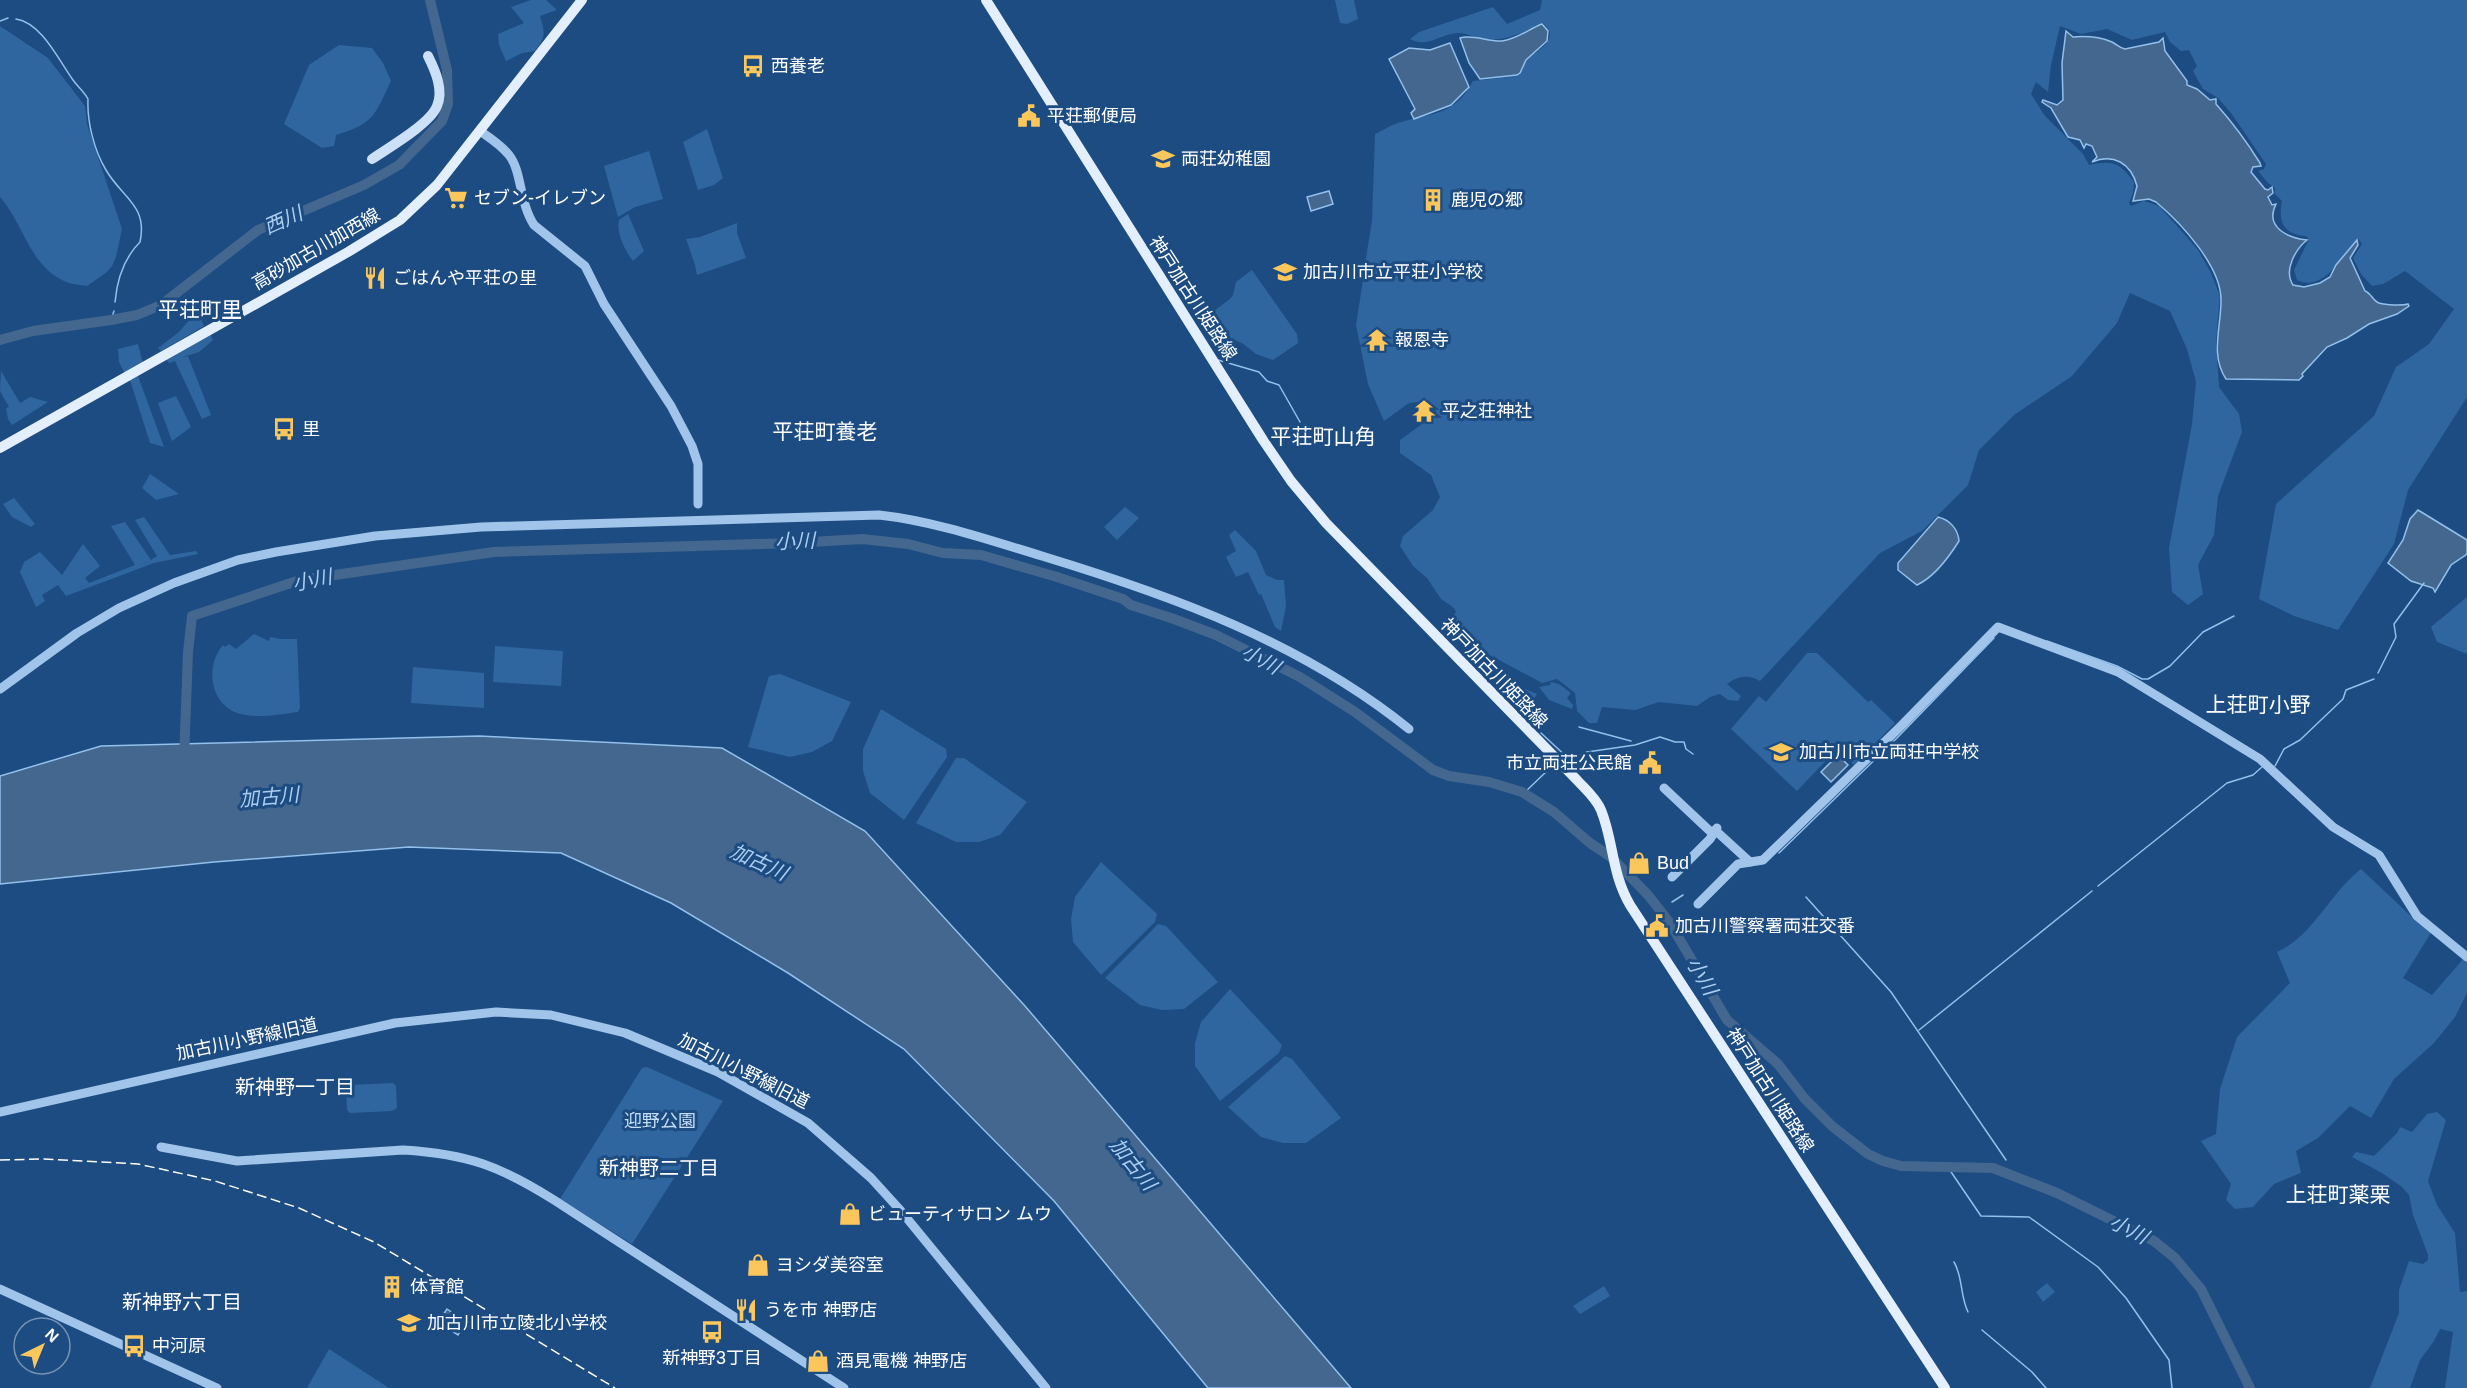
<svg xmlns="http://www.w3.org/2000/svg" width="2467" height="1388" viewBox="0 0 2467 1388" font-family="Arial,'Noto Sans JP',sans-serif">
<rect width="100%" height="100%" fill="#1c4c81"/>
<g fill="#2f66a0">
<path d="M 531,0 L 546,0 L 557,10 L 540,16 C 545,32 546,38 535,51 L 522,53 L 506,61 L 499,45 L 498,34 L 524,23 L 511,7 Z"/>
<polygon points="1335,0 1354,0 1358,19 1347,24 1340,23"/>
<path d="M 1542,0 L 2467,0 L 2467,397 L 2408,490 L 2394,544 L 2338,630 L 2294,616 L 2259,599 L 2276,504 L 2374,416 L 2396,367 L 2429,344 L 2454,309 L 2405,271 L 2383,284 L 2372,286 L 2361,274 L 2353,258 L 2362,244 L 2358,239 C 2343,255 2324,293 2297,280 L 2294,270 L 2309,239 L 2306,236 C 2283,234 2278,222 2282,201 L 2275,194 L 2275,188 L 2268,183 L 2258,171 L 2264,169 L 2266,164 L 2231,113 L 2218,98 L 2203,89 L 2193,71 L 2197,66 L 2189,50 L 2181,51 L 2170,42 L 2165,32 L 2132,40 L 2107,29 L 2081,34 L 2060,26 L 2051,65 L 2048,92 L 2036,82 L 2031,94 L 2045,116 L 2083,154 L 2089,165 C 2113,160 2119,162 2134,182 L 2133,193 L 2129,203 L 2131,206 L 2144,201 L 2159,206 L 2177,226 L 2198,250 L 2211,273 L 2220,296 L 2216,342 L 2219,387 L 2239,414 L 2242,432 L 2218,496 L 2214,535 L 2198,565 L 2203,594 L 2188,605 L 2172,592 L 2169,548 L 2192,424 L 2196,382 L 2187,349 L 2170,311 L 2130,293 L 2117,323 L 2072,376 L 2014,415 L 1979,450 L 1968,485 L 1922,531 L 1880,553 L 1760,681 C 1749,674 1737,676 1727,684 L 1741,696 L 1738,701 L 1728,700 L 1720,694 L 1710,697 L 1697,706 L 1659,702 L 1635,710 L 1602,707 L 1597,723 L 1589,723 L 1577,711 L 1575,693 L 1557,679 L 1542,683 L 1475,647 L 1463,630 L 1460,631 L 1453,616 L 1456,612 L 1454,608 L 1441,599 L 1427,578 L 1413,566 L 1400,546 L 1403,536 L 1433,510 L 1440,497 L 1431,475 L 1400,453 L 1400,440 L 1437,413 L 1429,401 L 1409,403 L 1384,421 L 1368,384 L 1356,325 L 1363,280 L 1361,277 L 1363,276 L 1372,221 L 1375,134 C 1384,130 1392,124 1401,122 C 1433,113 1455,115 1473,81 L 1518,76 C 1522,72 1522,68 1525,63 C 1533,51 1550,48 1550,32 L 1543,23 C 1521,33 1503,43 1479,38 C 1473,37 1466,33 1460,33 C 1442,32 1429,49 1410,39 L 1419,32 L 1493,7 L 1507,24 L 1540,10 Z"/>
<path d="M 0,26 L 48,58 L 85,106 L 87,124 L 122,229 L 116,257 L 112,266 L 107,272 L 87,286 C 80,285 70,284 64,281 C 29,265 24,224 0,197 Z"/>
<path d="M 339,45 L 372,48 L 383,63 L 391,81 C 374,116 375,123 336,135 L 334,146 L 322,148 L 284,124 L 309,65 Z"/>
<polygon points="707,129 723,178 714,185 698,190 683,142"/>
<polygon points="649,151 663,199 635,207 618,217 604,166"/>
<path d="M 628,214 L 644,251 L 633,261 C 625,251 616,233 619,220 Z"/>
<polygon points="737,223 737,233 746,258 697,275 695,265 686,239 700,237"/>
<polygon points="1252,270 1297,334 1298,343 1273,360 1256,354 1242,343 1226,337 1209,316 1210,314 1230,299 1233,295 1236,282"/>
<polygon points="197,311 204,326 161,351 158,348 179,332"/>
<polygon points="210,334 213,340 199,352 183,357 188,356 211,415 202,419 175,361 169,363 166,359"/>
<polygon points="138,344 143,364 125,374 119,362 118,349"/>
<polygon points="1,371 20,403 30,397 48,402 12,425 8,419 6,408 9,407 0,391"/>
<polygon points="138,376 164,447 150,443 130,380"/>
<polygon points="176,396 191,427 172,441 158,403"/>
<polygon points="150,474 179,494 156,500 142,488"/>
<polygon points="14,498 35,524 31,527 12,517 3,504"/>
<polygon points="1125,507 1139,518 1117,540 1104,527"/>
<polygon points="144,517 170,555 196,551 198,554 154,563 66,596 58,585 42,595 45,601 36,607 20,572 24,562 40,552 62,575 83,544 100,566 85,578 89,583 135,565 111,526 125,522 151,560 157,556 135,520"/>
<polygon points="1235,530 1256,551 1266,575 1277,580 1284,580 1286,606 1281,631 1275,627 1261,594 1259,595 1248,572 1236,577 1226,557 1236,551 1229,535"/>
<polygon points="2467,597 2467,654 2437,642 2431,627"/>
<path d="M 254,634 L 269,641 L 270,637 L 281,639 L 297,639 L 300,708 L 298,712 C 282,714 262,718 246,715 C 211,711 203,668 223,645 L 225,647 L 229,644 L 236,649 Z"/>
<polygon points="495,646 563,651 561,686 493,682"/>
<polygon points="1807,653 1817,653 1868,702 1871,700 1895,723 1854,765 1837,749 1797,791 1731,729 1759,696 1766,702"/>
<polygon points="413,667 484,673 484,708 411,703"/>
<polygon points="780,674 851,702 832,741 812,752 790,757 748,747 769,676"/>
<polygon points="1551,682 1559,684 1571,693 1567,698 1573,705 1572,709 1549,700 1539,687 1550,685"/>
<polygon points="1525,689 1537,694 1530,706 1517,697"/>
<polygon points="881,709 946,749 947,757 904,820 870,793 863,771 863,749"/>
<polygon points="956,758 964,758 1027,802 1000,835 979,842 956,842 916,823"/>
<polygon points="1101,862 1157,914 1155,922 1101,975 1073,942 1071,919 1075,897"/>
<path d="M 2361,869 L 2414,919 L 2432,931 L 2403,978 L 2432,995 L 2464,958 L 2467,962 L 2467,993 L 2455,1017 L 2434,1043 L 2394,1079 L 2371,1118 L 2350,1106 L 2318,1138 L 2296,1151 L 2301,1173 L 2274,1184 L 2253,1207 L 2235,1209 L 2226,1200 L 2231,1184 L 2201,1141 L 2216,1134 L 2220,1089 L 2237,1037 L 2290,983 L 2277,952 C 2313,936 2330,893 2361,869 Z"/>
<polygon points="1158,924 1166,926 1218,982 1184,1009 1162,1010 1140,1005 1105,978"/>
<polygon points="1230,989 1282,1045 1279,1053 1220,1101 1195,1066 1195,1043 1201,1022"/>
<polygon points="1285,1056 1292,1059 1341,1118 1306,1143 1283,1143 1261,1137 1228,1107"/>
<polygon points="647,1067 723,1101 632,1244 560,1199 642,1068"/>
<polygon points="393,1083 396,1086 397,1108 392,1111 350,1113 347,1110 346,1089 349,1085"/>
<polygon points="2437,1112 2446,1120 2428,1181 2437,1205 2455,1233 2460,1292 2467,1291 2467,1388 2445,1388 2453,1332 2440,1329 2434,1341 2420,1360 2410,1388 2370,1388 2399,1313 2399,1290 2409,1261 2423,1264 2428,1260 2428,1255 2413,1215 2409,1195 2402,1187 2382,1173 2352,1157 2356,1152 2374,1156 2397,1133 2400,1127 2412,1132 2427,1114"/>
<polygon points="2047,1283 2055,1292 2043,1302 2036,1292"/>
<polygon points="1604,1286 1610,1296 1580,1314 1573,1306"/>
<polygon points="329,1349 389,1388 307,1388"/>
</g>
<g fill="#43678e" stroke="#93c0ec" stroke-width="1.5">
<path d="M 1542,24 L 1548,31 L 1547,41 L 1526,60 L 1520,73 L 1517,75 L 1480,79 L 1469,63 L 1460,38 C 1472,34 1489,42 1502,41 C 1517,39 1529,29 1542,24 Z"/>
<path d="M 2066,31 L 2073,37 C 2085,36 2100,37 2112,42 C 2118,45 2119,48 2125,49 L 2159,42 L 2163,38 L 2165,51 L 2187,81 L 2187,85 L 2197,89 L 2210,100 L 2216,99 L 2216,104 C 2232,122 2247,142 2260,163 L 2261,166 L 2253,167 L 2251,172 L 2265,189 L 2268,190 L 2272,187 L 2273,193 L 2268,197 L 2272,205 L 2276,204 C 2264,228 2289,238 2307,240 C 2296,249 2283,270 2293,285 L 2304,287 L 2320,283 L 2330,277 L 2336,265 L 2357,240 L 2358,245 L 2350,258 L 2365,291 C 2371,293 2373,301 2379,303 C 2386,305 2402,306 2408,304 L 2409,306 L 2397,314 L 2369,324 L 2347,338 L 2327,347 L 2302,374 L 2303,376 L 2299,380 L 2226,379 C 2210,355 2221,328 2221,301 C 2222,267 2181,223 2156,202 L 2149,199 L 2133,201 L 2137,186 C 2131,163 2113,153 2092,162 L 2097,157 L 2092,146 L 2086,144 L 2084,148 L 2080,140 L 2068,137 L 2051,108 L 2042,102 L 2043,100 L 2057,105 L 2063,100 L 2062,63 Z"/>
<polygon points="1450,43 1469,87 1451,105 1414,119 1411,113 1415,109 1389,59 1409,48 1430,50"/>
<polygon points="1329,191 1333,204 1311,211 1307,197"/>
<polygon points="2418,510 2467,540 2467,554 2451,565 2435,592 2433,588 2411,581 2388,563 2403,540 2410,519"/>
<path d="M 1938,517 C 1950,520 1958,529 1959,541 C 1949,557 1934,577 1917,585 L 1898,570 L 1898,563 Z"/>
<polygon points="479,736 722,748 865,831 1025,1006 1351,1388 1208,1388 1054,1201 904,1049 788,973 671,903 561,853 409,847 214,862 0,884 0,776 101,746"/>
<polygon points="1838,755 1848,765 1831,782 1821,772"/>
<polygon points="447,1309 466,1322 458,1335 438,1322"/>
</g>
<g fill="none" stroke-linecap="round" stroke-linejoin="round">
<g stroke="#93c0ec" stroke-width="1.5">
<path d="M 16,19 C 42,23 59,61 73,80 C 78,87 84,92 88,99 C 87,122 94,150 106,170 C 122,198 148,205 140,242 C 124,258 117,280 115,302"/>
<polyline points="0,21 8,18"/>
<polyline points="111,320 114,311"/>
<polyline points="1218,360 1259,372 1267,381 1279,385 1300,422"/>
<polyline points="2047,641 2117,666 2142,679 2148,679 2170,666 2203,632 2234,616"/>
<polyline points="2378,673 2396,637 2394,624 2424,583"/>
<polyline points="1579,727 1631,741"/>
<polyline points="1541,733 1569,759"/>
<polyline points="1567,762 1587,752 1635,745 1660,737 1675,742 1684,742 1686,749 1693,754"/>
<polyline points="2275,766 2284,749 2300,740 2343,699 2346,690 2374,679"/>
<polyline points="1524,793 1548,770 1556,766"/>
<polyline points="1779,853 1897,738 1994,638"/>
<polyline points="2098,886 2227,783 2253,775 2262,767"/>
<polyline points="1806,897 1891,992 2006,1160"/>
<polyline points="1672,902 1683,895"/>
<polyline points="1919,1030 2092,891"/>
<polyline points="1947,1166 1981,1216 2029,1217 2098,1267 2126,1298 2169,1360 2172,1388"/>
<path d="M 1954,1262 C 1963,1277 1960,1296 1968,1312"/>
<polyline points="1982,1330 2032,1372 2046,1388"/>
</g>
<g stroke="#43678e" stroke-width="10">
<polyline points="0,340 33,331 111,320 137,315 161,305 258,230 364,185 399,165 442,121 448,104 447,70 430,0"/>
<polyline points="184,759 188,652 192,616 300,580 494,552 793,543 862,539 908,544 943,553 981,555 1057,577 1123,599 1131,605 1174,619 1216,635 1300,677 1355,712 1433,770 1449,776 1489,782 1522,792 1554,812 1590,843 1611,857 1648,895 1670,923 1727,1020 1778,1064 1805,1099 1832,1126 1868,1154 1883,1161 1901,1166 1993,1168 2057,1193 2154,1241 2175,1258 2201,1289 2250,1388"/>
</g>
<g stroke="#a0c4ea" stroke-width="9">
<path d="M 480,131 C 490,138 501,145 509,155 C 522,171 519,202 534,225 L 585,266 L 604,304 L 671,406 L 692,446 L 698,464 L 698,504"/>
<path d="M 0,689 L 77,633 L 119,608 L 174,583 L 238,560 L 276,552 L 375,536 L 481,527 L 879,515 C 934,521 989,540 1042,556 C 1173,596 1301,642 1409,729"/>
<polyline points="1664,788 1713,834"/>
<polyline points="1715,830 1750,862"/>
<polyline points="1672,877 1710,839 1717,828"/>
<polyline points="1698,904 1738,864 1763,860 1902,725 1998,627 2118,672 2260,759 2333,827 2379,855 2417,916 2467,957"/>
<polyline points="0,1112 395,1023 496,1012 551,1015 625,1033 718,1072 808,1123 871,1178 901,1211 1046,1388"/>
<path d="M 161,1147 L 237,1161 L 403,1150 C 468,1154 500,1166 554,1200 L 844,1388"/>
<polyline points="0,1289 217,1388"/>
</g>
<path stroke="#cce0f7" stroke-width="10" d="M 372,159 C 388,148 430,124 437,106 C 444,90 435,70 428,56"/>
<g stroke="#e4effe" stroke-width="10">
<path d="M 986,0 L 1263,440 L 1291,481 L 1326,523 L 1577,780 C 1585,789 1596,798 1601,810 C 1614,842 1611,872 1630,905 L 1945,1388"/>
<polyline points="0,448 348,252 400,220 437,185 582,0"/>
</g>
<polyline stroke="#fff" stroke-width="1.5" stroke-dasharray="10 4.5" stroke-linecap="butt" points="0,1160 44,1159 138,1164 215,1181 299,1208 374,1242 615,1388"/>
</g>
<defs>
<g id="bus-bare" transform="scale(1.8)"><path d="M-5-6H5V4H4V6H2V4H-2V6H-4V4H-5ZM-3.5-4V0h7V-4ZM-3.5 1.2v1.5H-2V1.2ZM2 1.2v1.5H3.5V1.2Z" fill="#fbc75d" stroke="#1c4c81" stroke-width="2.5" paint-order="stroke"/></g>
<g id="civic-bare" transform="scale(1.8)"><path d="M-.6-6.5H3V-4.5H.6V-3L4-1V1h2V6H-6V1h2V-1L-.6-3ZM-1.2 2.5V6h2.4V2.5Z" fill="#fbc75d" stroke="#1c4c81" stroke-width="2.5" paint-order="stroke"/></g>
<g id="school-bare" transform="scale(1.8)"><path d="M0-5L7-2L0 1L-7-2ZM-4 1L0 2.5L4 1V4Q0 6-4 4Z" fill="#fbc75d" stroke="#1c4c81" stroke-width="2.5" paint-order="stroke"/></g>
<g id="supermarket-bare" transform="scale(1.8)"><path d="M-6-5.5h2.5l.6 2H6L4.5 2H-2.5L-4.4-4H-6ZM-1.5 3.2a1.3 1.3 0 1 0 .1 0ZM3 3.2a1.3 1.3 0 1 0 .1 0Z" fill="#fbc75d" stroke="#1c4c81" stroke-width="2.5" paint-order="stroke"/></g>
<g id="building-bare" transform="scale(1.8)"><path d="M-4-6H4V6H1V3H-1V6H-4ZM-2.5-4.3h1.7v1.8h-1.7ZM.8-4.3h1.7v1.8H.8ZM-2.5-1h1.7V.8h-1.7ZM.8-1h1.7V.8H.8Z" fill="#fbc75d" stroke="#1c4c81" stroke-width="2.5" paint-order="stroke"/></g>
<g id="restaurant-bare" transform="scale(1.8)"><path d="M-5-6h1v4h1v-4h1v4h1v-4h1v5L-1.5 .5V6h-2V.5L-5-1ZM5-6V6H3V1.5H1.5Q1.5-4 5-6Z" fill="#fbc75d" stroke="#1c4c81" stroke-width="2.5" paint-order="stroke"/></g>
<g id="temple-bare" transform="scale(1.8)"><path d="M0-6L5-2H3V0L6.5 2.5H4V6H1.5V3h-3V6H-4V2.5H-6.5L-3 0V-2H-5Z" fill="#fbc75d" stroke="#1c4c81" stroke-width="2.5" paint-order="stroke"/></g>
<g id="shop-bare" transform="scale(1.8)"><path d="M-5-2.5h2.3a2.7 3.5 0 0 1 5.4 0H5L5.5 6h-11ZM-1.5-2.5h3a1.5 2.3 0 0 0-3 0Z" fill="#fbc75d" stroke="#1c4c81" stroke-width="2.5" paint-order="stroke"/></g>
</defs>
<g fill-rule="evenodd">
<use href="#bus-bare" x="753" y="66"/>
<use href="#civic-bare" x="1029" y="116"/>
<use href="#school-bare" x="1163" y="159"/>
<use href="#supermarket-bare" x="456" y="198"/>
<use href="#building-bare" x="1433" y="200"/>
<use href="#school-bare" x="1285" y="272"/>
<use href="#restaurant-bare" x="375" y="278"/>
<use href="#temple-bare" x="1377" y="340"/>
<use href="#temple-bare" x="1424" y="411"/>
<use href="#bus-bare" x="284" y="429"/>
<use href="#school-bare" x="1781" y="752"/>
<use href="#civic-bare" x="1650" y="763"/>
<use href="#shop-bare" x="1639" y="863"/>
<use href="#civic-bare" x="1657" y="926"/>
<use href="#shop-bare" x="850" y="1214"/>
<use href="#shop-bare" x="758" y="1265"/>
<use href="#building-bare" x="392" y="1287"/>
<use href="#restaurant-bare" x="746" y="1310"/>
<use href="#school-bare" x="409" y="1323"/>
<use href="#bus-bare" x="712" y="1332"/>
<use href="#bus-bare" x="134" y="1346"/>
<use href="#shop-bare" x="818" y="1361"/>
</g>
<g text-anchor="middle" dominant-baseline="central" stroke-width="6" stroke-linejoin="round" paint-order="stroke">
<g font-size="18" fill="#fff" stroke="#1c4c81" text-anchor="start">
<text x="771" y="66">西養老</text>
<text x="1047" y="116">平荘郵便局</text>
<text x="1181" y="159">両荘幼稚園</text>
<text x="474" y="198">セブン-イレブン</text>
<text x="1451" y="200">鹿児の郷</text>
<text x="1303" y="272">加古川市立平荘小学校</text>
<text x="393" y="278">ごはんや平荘の里</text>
<text x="1395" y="340">報恩寺</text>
<text x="1442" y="411">平之荘神社</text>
<text x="302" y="429">里</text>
<text x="1799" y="752">加古川市立両荘中学校</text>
<text x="1632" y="763" text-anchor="end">市立両荘公民館</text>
<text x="1657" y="863">Bud</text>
<text x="1675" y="926">加古川警察署両荘交番</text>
<text x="868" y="1214">ビューティサロン ムウ</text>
<text x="776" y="1265">ヨシダ美容室</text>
<text x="410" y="1287">体育館</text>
<text x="764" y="1310">うを市 神野店</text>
<text x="427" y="1323">加古川市立陵北小学校</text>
<text x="152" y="1346">中河原</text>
<text x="712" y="1358" text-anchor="middle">新神野3丁目</text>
<text x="836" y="1361">酒見電機 神野店</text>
</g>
<g font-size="18" fill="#fff" stroke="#1c4c81">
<text transform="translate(316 249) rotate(-30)">高砂加古川加西線</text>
<text transform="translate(1193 298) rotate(57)">神戸加古川姫路線</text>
<text transform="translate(1494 673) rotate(46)">神戸加古川姫路線</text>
<text transform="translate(247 1039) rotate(-12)">加古川小野線旧道</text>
<text transform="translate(744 1071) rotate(27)">加古川小野線旧道</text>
<text transform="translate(1770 1090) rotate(57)">神戸加古川姫路線</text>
</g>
<g font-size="18" fill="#c5def7" stroke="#1c4c81">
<text x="660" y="1121">迎野公園</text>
</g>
<g font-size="20" font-style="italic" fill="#abcef1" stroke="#1c4c81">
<text transform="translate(283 220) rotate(-24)">西川</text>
<text transform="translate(795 541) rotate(-2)">小川</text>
<text transform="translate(312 580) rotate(-11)">小川</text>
<text transform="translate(1261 659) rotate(28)">小川</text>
<text transform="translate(269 797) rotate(-5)">加古川</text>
<text transform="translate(759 862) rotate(24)">加古川</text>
<text transform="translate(1702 976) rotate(60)">小川</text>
<text transform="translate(1133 1164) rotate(51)">加古川</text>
<text transform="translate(2129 1229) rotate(27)">小川</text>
</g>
<g font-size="20" fill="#fff" stroke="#1c4c81">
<text x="295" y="1087">新神野一丁目</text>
<text x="659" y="1168">新神野二丁目</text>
<text x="182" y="1302">新神野六丁目</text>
</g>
<g font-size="21" fill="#fff" stroke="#1c4c81">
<text x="200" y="309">平荘町里</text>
<text x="825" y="431">平荘町養老</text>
<text x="1323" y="436">平荘町山角</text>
<text x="2258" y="704">上荘町小野</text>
<text x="2338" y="1194">上荘町薬栗</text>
</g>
</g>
<g transform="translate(42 1346) rotate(43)"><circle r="28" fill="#1c4c81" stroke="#7794b3" stroke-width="1.5"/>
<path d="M0-4.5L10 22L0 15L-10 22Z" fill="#fbc75d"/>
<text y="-9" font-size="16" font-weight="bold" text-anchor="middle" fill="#ffffff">N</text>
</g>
</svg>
